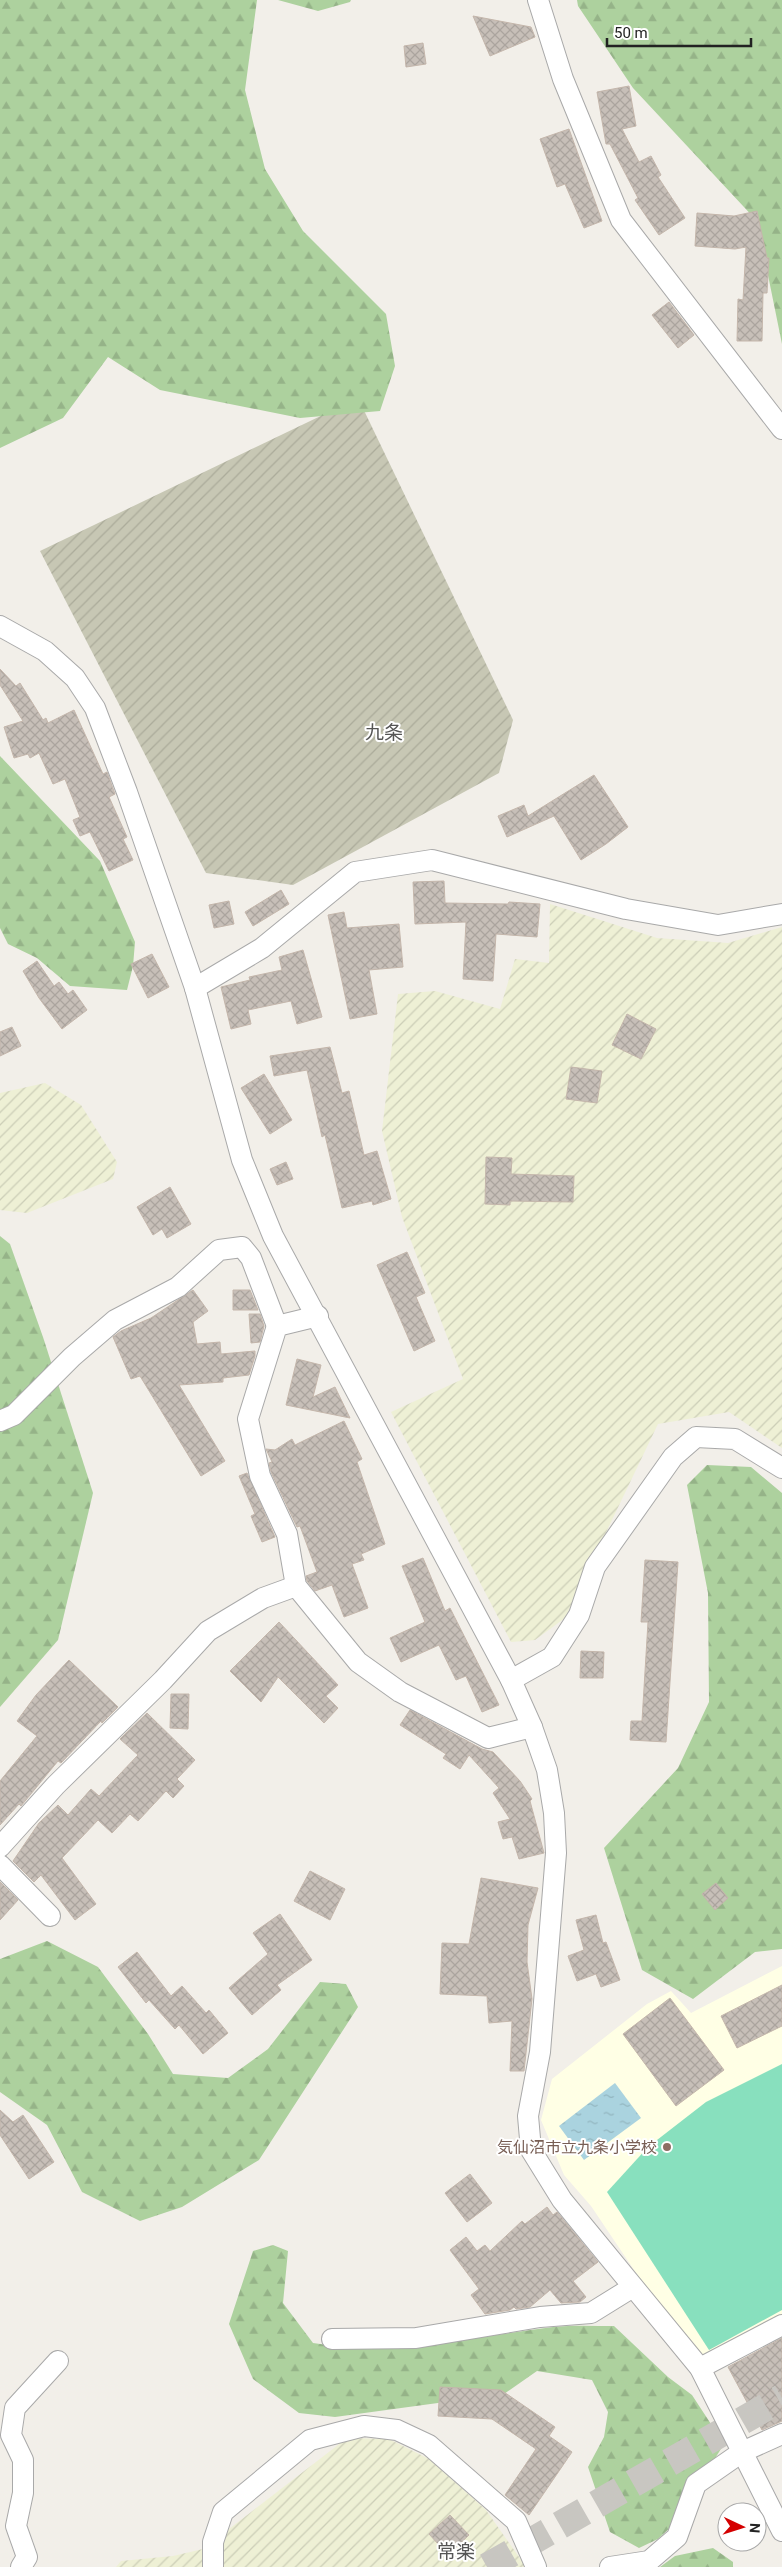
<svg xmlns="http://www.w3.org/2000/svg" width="782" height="2567" viewBox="0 0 782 2567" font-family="Roboto,'Noto Sans JP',sans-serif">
<defs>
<pattern id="construction-furrows" width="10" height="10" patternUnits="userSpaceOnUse" patternTransform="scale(1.25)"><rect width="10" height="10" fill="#c7c7b4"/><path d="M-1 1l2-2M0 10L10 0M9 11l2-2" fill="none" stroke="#abab9a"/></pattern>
<pattern id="farmland-furrows" width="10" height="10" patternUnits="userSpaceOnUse" patternTransform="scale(1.25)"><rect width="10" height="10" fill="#eef0d5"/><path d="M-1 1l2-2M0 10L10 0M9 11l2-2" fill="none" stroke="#ccceb7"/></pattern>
<pattern id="forest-firs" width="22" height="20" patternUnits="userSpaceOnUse" patternTransform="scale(1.25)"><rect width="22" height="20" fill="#add19e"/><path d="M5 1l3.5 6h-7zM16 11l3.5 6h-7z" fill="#95b388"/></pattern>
<pattern id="water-ripples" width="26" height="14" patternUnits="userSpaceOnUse" patternTransform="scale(1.25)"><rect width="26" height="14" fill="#aad3df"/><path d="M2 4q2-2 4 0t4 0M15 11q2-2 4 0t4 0" fill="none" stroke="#92b5bf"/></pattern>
<pattern id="building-cross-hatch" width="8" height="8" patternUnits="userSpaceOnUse" patternTransform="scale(1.25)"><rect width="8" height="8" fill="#c7bfb8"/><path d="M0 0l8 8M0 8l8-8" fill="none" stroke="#aba49e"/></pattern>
</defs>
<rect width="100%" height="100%" fill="#f2efe9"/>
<polygon fill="#ffffe5" points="782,1966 782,2325 700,2368 591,2206 564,2175 541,2120 552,2079 647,2004 671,1991 691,2013"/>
<polygon fill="url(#construction-furrows)" points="358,398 513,720 499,773 293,885 206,873 40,551"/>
<g fill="url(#farmland-furrows)">
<polygon points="550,904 657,938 728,943 782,927 782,1448 729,1412 658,1424 565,1618 535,1640 511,1642 391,1412 463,1379 402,1217 382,1131 398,994 435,991 500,1009 515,959 549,963"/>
<polygon points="45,1083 81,1105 117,1162 113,1179 27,1213 0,1210 0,1093"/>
<polygon points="347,2438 389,2439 429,2459 486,2510 526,2567 116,2567 121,2561 173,2556 203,2549"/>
</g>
<g fill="url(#forest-firs)">
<polygon points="0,0 257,0 245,90 265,169 303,231 386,314 395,366 380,411 300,418 160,390 108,357 63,418 0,448"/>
<polygon points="278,0 351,0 350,2 318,11"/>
<polygon points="577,0 782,0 782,344 757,221 633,88 578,6"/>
<polygon points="0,756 100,861 135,942 133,966 127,990 70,986 37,958 8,944 0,928"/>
<polygon points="0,1236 10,1244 43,1337 93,1493 58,1640 0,1707"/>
<polygon points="707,1465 751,1467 782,1493 782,1949 755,1952 693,1999 642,1970 604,1848 678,1768 709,1702 708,1593 687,1485"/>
<polygon points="47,1941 98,1967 148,2034 173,2074 228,2078 268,2049 320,1982 346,1984 358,2007 259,2160 182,2207 140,2221 82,2192 47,2125 0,2092 0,1959"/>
<path d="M 273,2245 L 288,2251 L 283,2303 L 313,2343 C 394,2356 473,2337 553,2327 C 573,2325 594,2326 614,2326 L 668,2377 L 692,2395 L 724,2444 L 674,2524 L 658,2539 L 639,2548 L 610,2532 L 588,2467 L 604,2437 L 608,2412 L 592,2380 L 537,2371 L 504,2394 L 335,2417 L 299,2413 L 253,2379 L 229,2324 L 253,2251 Z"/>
<polygon points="713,2548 733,2562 733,2567 660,2567 675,2556"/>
</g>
<polygon fill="#88e0be" points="782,2064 782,2310 709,2350 607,2192 648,2147 706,2102"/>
<polygon fill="url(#water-ripples)" points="615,2083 641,2118 584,2160 559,2126"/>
<g fill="url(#building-cross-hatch)" stroke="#c4b6ab">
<polygon points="473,16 531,27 535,37 490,56"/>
<polygon points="423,43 426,64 406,67 404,46"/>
<polygon points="629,86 636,126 622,129 639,162 651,156 661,175 658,177 685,218 659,235 635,200 638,198 610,144 606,144 597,92"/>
<polygon points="569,129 602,221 584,228 565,184 557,187 540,139"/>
<polygon points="757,211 767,258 769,258 767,293 763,293 762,341 737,341 738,299 743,300 746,247 735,249 695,246 697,213 734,216"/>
<polygon points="669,302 694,335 678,348 652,315"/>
<polygon points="0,669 16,686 20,683 43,720 46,718 48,723 74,710 103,774 107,772 115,794 109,797 127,837 123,839 133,860 109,871 90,832 80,836 73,820 80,817 65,779 53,784 39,753 30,758 28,754 14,758 4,727 23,721 0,685"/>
<polygon points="594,775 628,827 606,844 581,860 554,816 507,837 498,816 524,805 528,816"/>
<polygon points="444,881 445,903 508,904 509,902 540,904 537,937 496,934 493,981 463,979 466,922 415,924 413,882"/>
<polygon points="281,890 289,904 253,926 245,912"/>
<polygon points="229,901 234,924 214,928 209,905"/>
<polygon points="344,912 347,928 399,924 403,967 369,970 377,1014 350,1019 328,915"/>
<polygon points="303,950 322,1017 297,1024 291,1001 248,1010 251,1024 231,1029 221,987 250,980 249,977 282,970 279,957"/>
<polygon points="152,954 169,987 148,998 131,964"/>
<polygon points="37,961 54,986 59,982 68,994 73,990 87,1010 62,1029 39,998 23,971"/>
<polygon points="627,1014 656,1029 641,1059 612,1045"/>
<polygon points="12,1027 21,1046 0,1056 0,1032"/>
<polygon points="330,1047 342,1093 349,1091 364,1155 377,1151 391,1199 373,1205 372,1201 342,1208 325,1135 322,1137 307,1070 274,1076 270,1056"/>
<polygon points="571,1067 602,1071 597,1103 566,1099"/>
<polygon points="264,1074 292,1120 270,1134 241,1088"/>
<polygon points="486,1157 512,1158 511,1174 574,1176 573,1202 510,1201 510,1205 485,1204"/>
<polygon points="286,1162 293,1179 277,1185 270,1169"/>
<polygon points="170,1187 191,1224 167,1238 162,1229 153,1235 137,1207"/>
<polygon points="407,1252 425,1293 416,1297 435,1341 414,1351 377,1265"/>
<polygon points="193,1290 208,1311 193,1322 197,1344 220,1342 221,1354 255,1351 255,1356 249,1375 223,1378 223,1382 179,1385 225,1461 201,1476 140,1376 131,1379 113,1337 121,1331 151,1318"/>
<polygon points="233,1290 250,1290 258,1310 233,1310"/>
<polygon points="249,1314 260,1314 264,1326 260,1342 251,1343"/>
<polygon points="297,1359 321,1365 313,1397 335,1387 350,1418 286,1405"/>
<polygon points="344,1421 362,1459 357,1462 385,1544 361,1554 364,1560 352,1564 368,1608 344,1617 332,1585 315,1591 307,1581 306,1576 317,1572 300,1526 297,1527 271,1472 269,1463 272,1462 266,1449 275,1450 292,1439 295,1445"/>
<polygon points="247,1473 275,1537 262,1542 251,1516 255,1514 239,1476"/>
<polygon points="423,1558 445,1611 450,1608 499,1705 482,1712 466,1676 456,1680 439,1645 401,1662 390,1638 425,1622 402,1566"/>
<polygon points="645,1560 678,1562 666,1742 630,1740 631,1721 642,1721 648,1622 641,1622"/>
<polygon points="279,1622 338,1685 326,1696 338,1708 324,1723 278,1677 261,1702 230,1671"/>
<polygon points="581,1651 604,1652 603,1678 580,1678"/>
<polygon points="69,1660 118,1707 102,1723 101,1721 61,1763 58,1761 21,1806 19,1804 0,1825 0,1781 37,1736 17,1721 36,1695"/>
<polygon points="171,1694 189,1694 188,1729 170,1728"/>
<polygon points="410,1710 482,1749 493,1752 520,1781 532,1799 530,1801 544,1853 519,1859 512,1837 503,1839 498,1822 510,1819 493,1793 499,1788 469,1755 460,1769 443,1758 446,1754 400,1725"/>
<polygon points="147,1713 195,1760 177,1779 184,1786 173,1798 166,1791 138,1821 130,1814 112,1833 98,1820 62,1858 96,1904 75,1920 41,1875 34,1882 13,1861 39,1823 58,1805 68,1815 91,1789 99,1796 138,1755 120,1739"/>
<polygon points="310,1871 345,1889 330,1920 294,1901"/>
<polygon points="481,1878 538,1888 528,1925 527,1962 532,1999 524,2071 510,2071 512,2021 489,2023 487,1996 440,1994 442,1943 469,1944"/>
<polygon points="0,1882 18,1900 0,1920"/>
<polygon points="716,1883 728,1898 715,1910 702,1894"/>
<polygon points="280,1914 312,1960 277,1985 281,1990 252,2015 229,1988 268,1954 253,1933"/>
<polygon points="596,1915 603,1943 606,1942 620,1980 601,1987 596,1974 577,1981 568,1956 584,1950 576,1920"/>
<polygon points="137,1952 171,1996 182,1986 206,2013 209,2010 228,2033 203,2054 179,2025 175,2029 149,2000 146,2003 118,1967"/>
<polygon points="782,1985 782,2026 737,2048 721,2016"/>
<polygon points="670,1998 724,2070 676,2106 623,2034"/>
<polygon points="0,2110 13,2122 23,2115 54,2162 29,2179 0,2135"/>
<polygon points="470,2174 492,2203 467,2222 445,2193"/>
<polygon points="547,2207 553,2215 557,2212 598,2262 573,2281 586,2297 580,2302 561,2303 550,2290 530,2307 516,2309 514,2307 510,2310 485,2314 471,2295 479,2289 450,2250 466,2237 477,2251 485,2245 490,2251 522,2221 525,2224"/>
<polygon points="782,2338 782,2421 762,2430 728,2367"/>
<polygon points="440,2387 501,2390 555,2427 549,2436 572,2452 529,2515 505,2495 536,2449 492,2419 438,2416"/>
<polygon points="450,2515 469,2535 448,2555 429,2534"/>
</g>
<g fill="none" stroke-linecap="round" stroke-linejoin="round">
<polyline stroke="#c8c6c1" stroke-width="28" stroke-dasharray="28 14" stroke-linecap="butt" points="487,2567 782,2398"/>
<g stroke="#a9a9a9" stroke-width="22">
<g id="minor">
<polyline points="538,0 563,79 621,220 782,429"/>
<polyline points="0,626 45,651 75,678 95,708 127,792 195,988 242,1160 273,1236 511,1680 532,1727 547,1770 554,1813 556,1853 540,2052 528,2116 531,2150 562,2200 700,2368 782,2531"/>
<polyline points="195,988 262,948 355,872 432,860 626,909 718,925 782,914"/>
<polyline points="318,1316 277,1326 248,1419 260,1476 287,1534 296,1586 358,1662 400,1692 488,1738 532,1727"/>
<polyline points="0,1421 14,1415 72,1357 115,1320 178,1287 219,1250 242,1247 251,1258 277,1326"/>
<polyline points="511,1680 552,1657 579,1615 595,1567 673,1457 696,1437 735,1439 782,1468"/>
<polyline points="0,1847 56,1785 163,1680 208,1631 263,1598 296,1586"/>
<polyline points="0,1865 50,1916"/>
<polyline points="332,2339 416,2338 540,2317 591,2313 633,2287"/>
<polyline points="700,2368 782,2325"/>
<polyline points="21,2567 27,2557 16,2526 23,2493 23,2460 11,2435 15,2408 58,2361"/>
<polyline points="213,2567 213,2542 223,2512 310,2440 364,2426 397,2430 429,2445 516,2521 536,2567"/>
<polyline points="610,2567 649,2561 677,2537 696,2484 742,2452 782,2434"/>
</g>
</g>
<use href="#minor" stroke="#fff" stroke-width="20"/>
</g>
<circle fill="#8d6e63" stroke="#fff" stroke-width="2" cx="667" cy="2147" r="5"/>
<g text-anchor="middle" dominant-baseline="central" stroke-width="4" stroke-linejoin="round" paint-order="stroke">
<g font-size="16" fill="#785e54" stroke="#fff" text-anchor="end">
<text x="657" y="2147">気仙沼市立九条小学校</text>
</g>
<g font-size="19" fill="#555" stroke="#fff">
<text x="384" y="732">九条</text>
<text x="456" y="2551">常楽</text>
</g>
</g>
<g transform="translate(742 2527) rotate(94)"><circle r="24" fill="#ffffff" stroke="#a7a7a7"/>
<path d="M0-4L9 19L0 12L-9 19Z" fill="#d40000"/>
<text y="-8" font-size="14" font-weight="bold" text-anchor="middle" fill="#222222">N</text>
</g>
<path d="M607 38v8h144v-8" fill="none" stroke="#222222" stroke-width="2.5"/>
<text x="614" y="38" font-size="15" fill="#222222" stroke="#ffffff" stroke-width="4" paint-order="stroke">50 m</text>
</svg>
